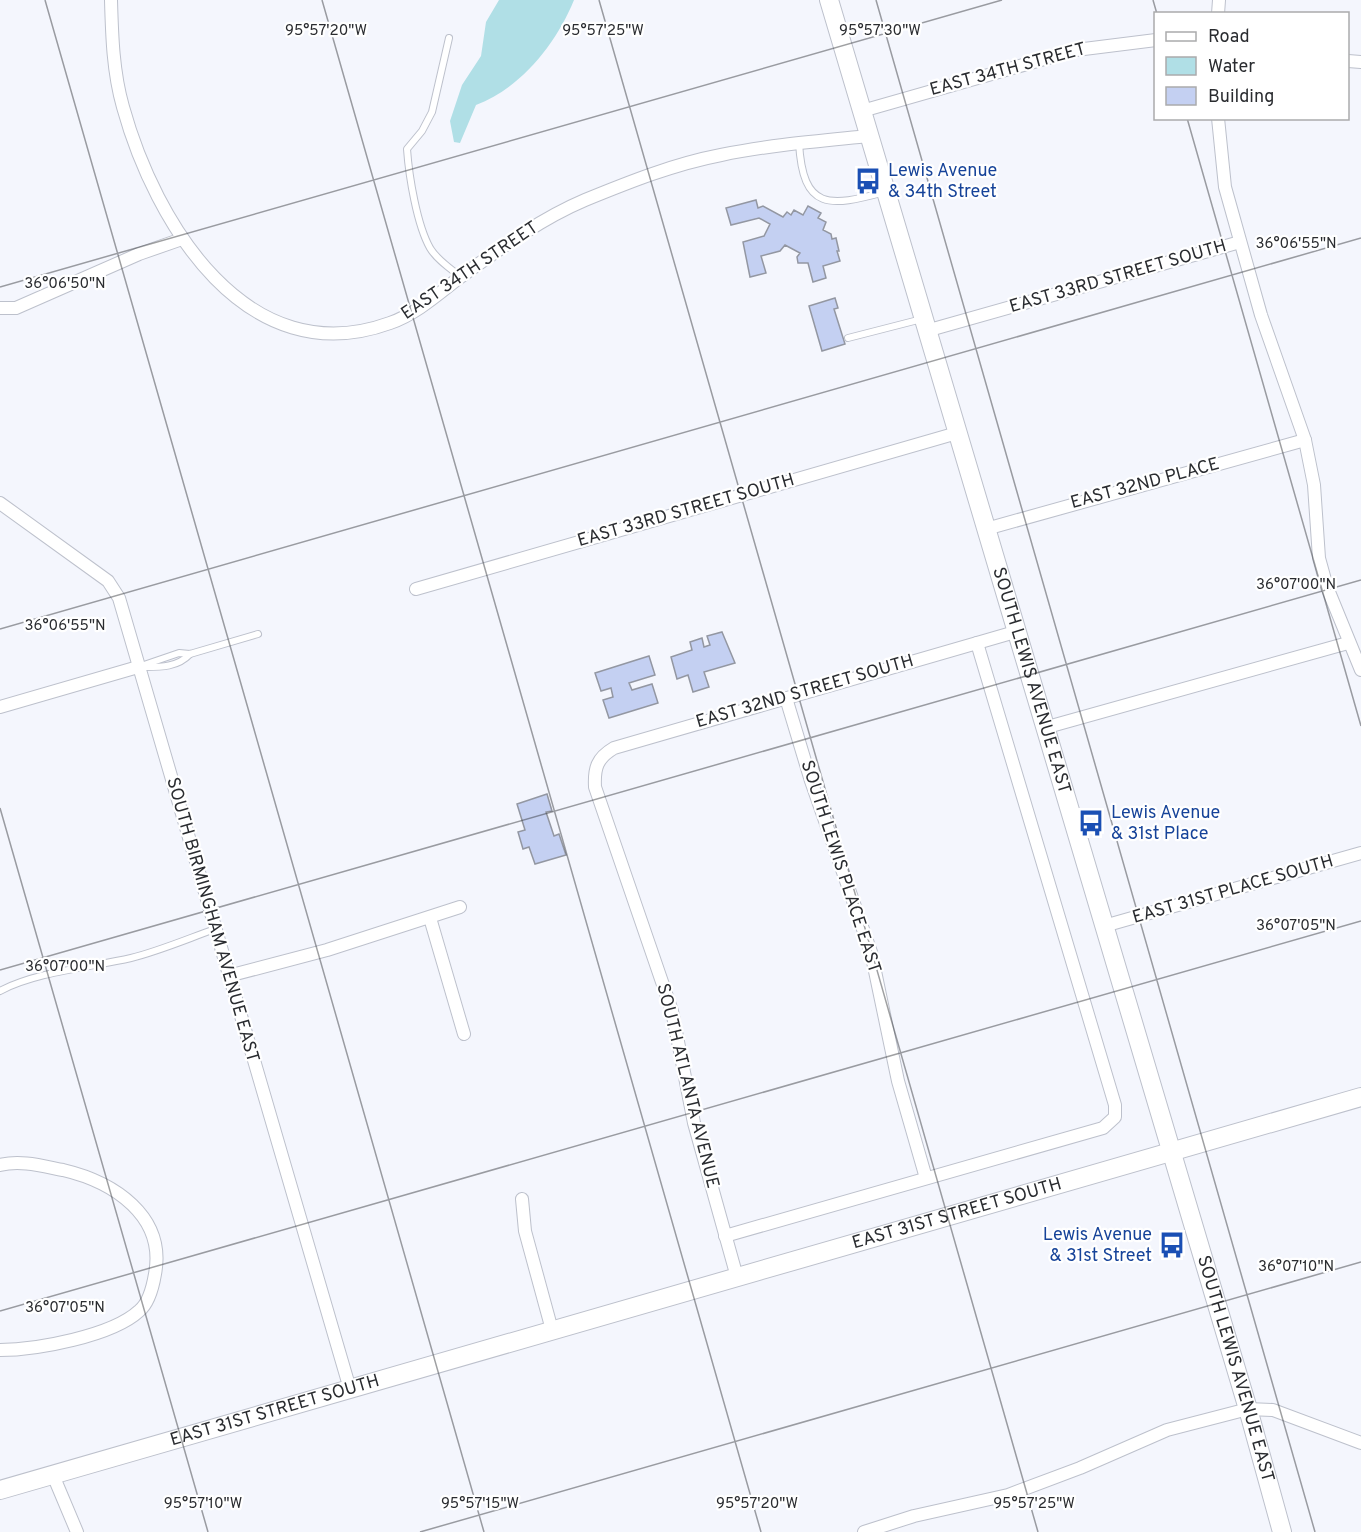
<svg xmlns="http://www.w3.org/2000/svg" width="1361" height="1532" viewBox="0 0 1361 1532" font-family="Overpass,sans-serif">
<rect width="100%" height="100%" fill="#f4f6fd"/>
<path fill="#b0dfe6" d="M 499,0 L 574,0 C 556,44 521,88 476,105 L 460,143 L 454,142 L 450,121 L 462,85 L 481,56 L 486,22 Z"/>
<g fill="#c4d0f2" stroke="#9397a2" stroke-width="1.5">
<polygon points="756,200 758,208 763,206 783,217 787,212 791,215 794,210 803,215 808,206 821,213 818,218 826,222 823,230 831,234 832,239 836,238 839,251 837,251 840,261 823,266 826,278 813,282 808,263 798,263 797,257 800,253 785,245 780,251 761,256 766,273 750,277 743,242 764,236 770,224 759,218 731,225 726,208"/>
<polygon points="835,298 838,308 834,309 845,344 822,351 809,306"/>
<polygon points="722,632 735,663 704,672 709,687 693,692 688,675 677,679 671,657 692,650 690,642 702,638 704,647 710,645 707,636"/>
<polygon points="649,656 655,675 629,683 632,690 652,684 658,703 609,718 603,700 613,697 611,688 601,691 595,673"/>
<polygon points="547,794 552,811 546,812 554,836 559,834 566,855 535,864 529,847 523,849 518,832 525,830 517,804"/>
</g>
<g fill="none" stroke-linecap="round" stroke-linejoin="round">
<g stroke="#bdc1cc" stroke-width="8">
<g id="lane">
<path d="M 449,38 L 432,112 L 422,131 L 407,149 C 409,177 417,225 430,248 C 437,260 451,269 461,277"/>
<path d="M 799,143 C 803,211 829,207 885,192"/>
<polyline points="848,338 922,319"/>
<polyline points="138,667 179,653 190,654 258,634"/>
<path d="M 141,667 C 159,667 177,668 190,654"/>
<path d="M 0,991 C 35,972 92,967 131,958 C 159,951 187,939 215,929"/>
</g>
</g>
<g stroke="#bdc1cc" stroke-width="14">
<g id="street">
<path d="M 111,0 C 112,36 113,72 123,107 C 155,223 247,375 390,323 C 416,314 437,295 459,278 C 498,250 540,219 585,200 C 629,182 674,164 721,155 C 769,145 819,141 868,136"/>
<polyline points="1218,14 1219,0"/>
<polyline points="1348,61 1361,62"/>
<polyline points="862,111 1076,50 1156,40"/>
<polyline points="1218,118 1225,187 1261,315 1305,440 1314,485 1319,558 1327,587 1361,670"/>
<polyline points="0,308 16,308 139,254 182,239"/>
<polyline points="926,331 1240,242"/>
<polyline points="0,503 108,581 119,598 350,1389"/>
<polyline points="986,529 1305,440"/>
<polyline points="416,589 957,433"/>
<polyline points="786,698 811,781 871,952 898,1081 926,1178"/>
<polyline points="0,707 138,667"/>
<polyline points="1044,728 1348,643"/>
<polyline points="430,918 464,1034"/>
<polyline points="1104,926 1361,853"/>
<polyline points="228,976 327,950 460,907"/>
<path d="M 0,1165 C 21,1160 42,1166 63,1170 C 114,1182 166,1216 155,1274 C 153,1286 149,1303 139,1311 C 112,1336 36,1350 0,1350"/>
<polyline points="522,1199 525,1231 552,1330"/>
<polyline points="725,1236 1103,1128 1115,1117 1115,1105 977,643"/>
<path d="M 737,1277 L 694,1123 L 672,1011 L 595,787 C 594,768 597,758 614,748 L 1015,632"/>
<polyline points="53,1475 77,1532"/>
<polyline points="864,1532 914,1516 1008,1495 1080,1468 1167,1430 1248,1409 1273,1410 1361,1443"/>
</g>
</g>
<g stroke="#bdc1cc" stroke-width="20">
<g id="secondary">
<path id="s1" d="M 829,0 L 1248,1409 L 1282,1532"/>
<path id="s2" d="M 0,1490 L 1361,1097"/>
</g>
</g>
<use href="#lane" stroke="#fff" stroke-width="6"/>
<use href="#street" stroke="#fff" stroke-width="12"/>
<use href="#secondary" stroke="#fff" stroke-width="18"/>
</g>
<path fill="none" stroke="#2a2c30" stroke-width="1.5" stroke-opacity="0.45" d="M 45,0 L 484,1532M 322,0 L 761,1532M 599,0 L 1038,1532M 876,0 L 1315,1532M 1153,0 L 1157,14M 1187,118 L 1361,726M 0,287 L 1002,0M 0,629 L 1361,238M 0,808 L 208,1532M 0,970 L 1361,580M 0,1311 L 1361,921M 420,1532 L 1361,1262"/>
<defs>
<g id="bus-bare" transform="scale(2.07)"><path d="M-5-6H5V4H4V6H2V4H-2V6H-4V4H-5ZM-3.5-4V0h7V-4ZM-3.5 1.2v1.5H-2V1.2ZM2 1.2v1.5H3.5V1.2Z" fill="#1a4fb4" stroke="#fff" stroke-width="2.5" paint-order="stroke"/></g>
</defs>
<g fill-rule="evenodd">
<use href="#bus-bare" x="868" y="181"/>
<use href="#bus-bare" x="1091" y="823"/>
<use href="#bus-bare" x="1172" y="1245"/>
</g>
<g text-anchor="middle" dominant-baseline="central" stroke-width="4.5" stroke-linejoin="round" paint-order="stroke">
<g font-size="18" fill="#2a2c30" stroke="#fff">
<text transform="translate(1008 70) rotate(-15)">EAST 34TH STREET</text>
<text transform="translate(470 271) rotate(-34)">EAST 34TH STREET</text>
<text transform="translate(1118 277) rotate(-16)">EAST 33RD STREET SOUTH</text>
<text transform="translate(1145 484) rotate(-15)">EAST 32ND PLACE</text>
<text transform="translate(686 511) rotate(-16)">EAST 33RD STREET SOUTH</text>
<text stroke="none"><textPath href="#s1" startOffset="710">SOUTH LEWIS AVENUE EAST</textPath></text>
<text transform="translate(805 692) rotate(-16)">EAST 32ND STREET SOUTH</text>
<text transform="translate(840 867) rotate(72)">SOUTH LEWIS PLACE EAST</text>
<text transform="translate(1233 890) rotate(-16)">EAST 31ST PLACE SOUTH</text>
<text transform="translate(212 920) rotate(74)">SOUTH BIRMINGHAM AVENUE EAST</text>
<text transform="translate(687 1086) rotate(76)">SOUTH ATLANTA AVENUE</text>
<text stroke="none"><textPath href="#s2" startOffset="996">EAST 31ST STREET SOUTH</textPath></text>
<text stroke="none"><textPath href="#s1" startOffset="1428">SOUTH LEWIS AVENUE EAST</textPath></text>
<text stroke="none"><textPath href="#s2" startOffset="286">EAST 31ST STREET SOUTH</textPath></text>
</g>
<g font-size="18" fill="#164399" stroke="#fff" text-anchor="start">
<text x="888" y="171">Lewis Avenue<tspan x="888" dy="21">&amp; 34th Street</tspan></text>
<text x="1111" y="813">Lewis Avenue<tspan x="1111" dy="21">&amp; 31st Place</tspan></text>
<text x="1152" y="1235" text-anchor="end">Lewis Avenue<tspan x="1152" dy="21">&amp; 31st Street</tspan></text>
</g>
</g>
<g font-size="15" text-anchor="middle" fill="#2a2c30" stroke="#fff" stroke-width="4.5" stroke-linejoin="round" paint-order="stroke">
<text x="326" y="35">95°57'20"W</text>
<text x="603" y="35">95°57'25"W</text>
<text x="880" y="35">95°57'30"W</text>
<text x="1296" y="248">36°06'55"N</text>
<text x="65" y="288">36°06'50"N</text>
<text x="1296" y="589">36°07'00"N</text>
<text x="65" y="630">36°06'55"N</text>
<text x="1296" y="930">36°07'05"N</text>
<text x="65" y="971">36°07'00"N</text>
<text x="1296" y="1271">36°07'10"N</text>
<text x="65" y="1312">36°07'05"N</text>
<text x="203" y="1508">95°57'10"W</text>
<text x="480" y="1508">95°57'15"W</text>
<text x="757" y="1508">95°57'20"W</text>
<text x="1034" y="1508">95°57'25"W</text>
</g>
<rect x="1154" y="12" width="195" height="108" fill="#ffffff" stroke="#aaabac" stroke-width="1.5"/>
<rect x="1166" y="32" width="30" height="9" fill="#ffffff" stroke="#aaabac" stroke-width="1.5"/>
<text x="1208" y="42" font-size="18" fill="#2a2c30">Road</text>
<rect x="1166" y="57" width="30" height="18" fill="#b0dfe6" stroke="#aaabac" stroke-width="1.5"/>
<text x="1208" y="72" font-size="18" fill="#2a2c30">Water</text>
<rect x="1166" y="87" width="30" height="18" fill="#c4d0f2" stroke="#aaabac" stroke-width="1.5"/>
<text x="1208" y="102" font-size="18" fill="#2a2c30">Building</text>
</svg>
